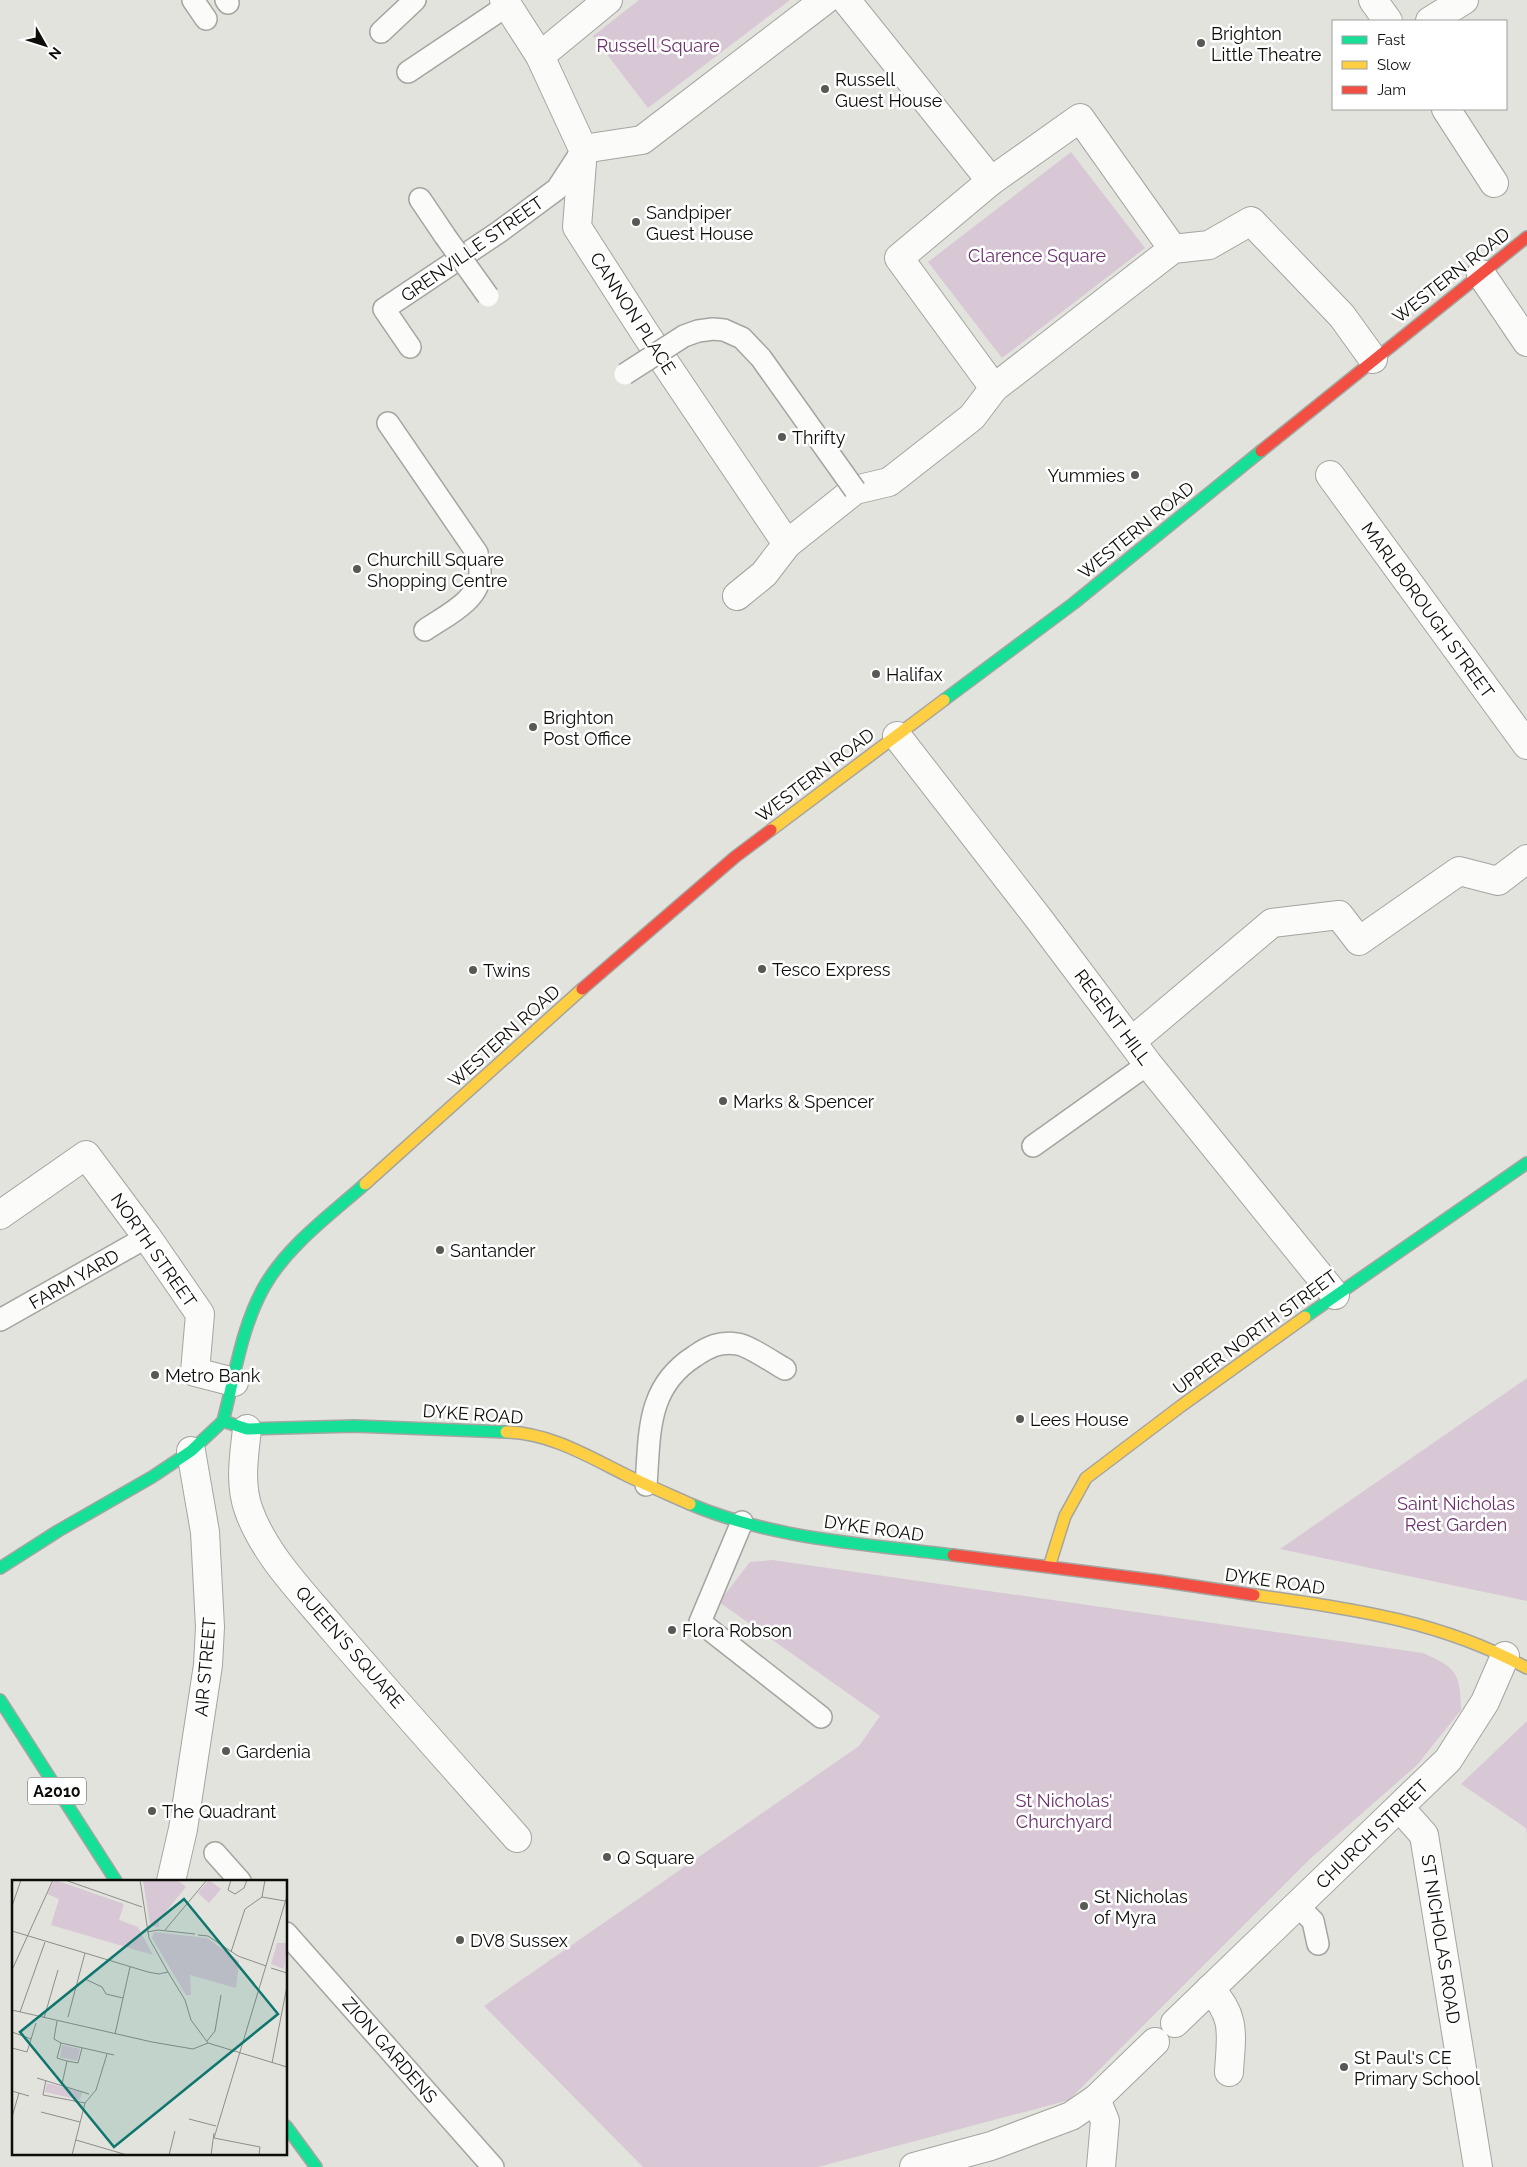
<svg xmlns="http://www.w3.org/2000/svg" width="1527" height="2167" viewBox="0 0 1527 2167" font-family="Raleway,sans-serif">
<rect width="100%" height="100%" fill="#e2e3dd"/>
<g fill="#d8c7d5">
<polygon points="639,0 790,0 648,108 593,36"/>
<polygon points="1071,152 1145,248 1002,358 928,262"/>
<polygon points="1527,1378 1527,1601 1280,1549"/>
<path d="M 772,1560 L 1423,1653 C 1457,1668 1460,1673 1461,1710 L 1417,1765 L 1311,1858 L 1069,2100 L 818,2167 L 643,2167 L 484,2006 L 859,1746 L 880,1716 L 719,1602 L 750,1562 Z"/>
<polygon points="1527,1721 1527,1835 1526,1828 1461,1784"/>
</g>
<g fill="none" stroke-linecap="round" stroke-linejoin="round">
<g stroke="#a4a5a0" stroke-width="24">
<g id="lane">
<polyline points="193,0 206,19"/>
<polyline points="226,0 228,3"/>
<polyline points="381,32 415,0"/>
<polyline points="408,72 508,5"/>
<polyline points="420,199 445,236"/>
<polyline points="410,347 384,309 499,232 557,189 583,149"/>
<path d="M 388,423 L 477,553 C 478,559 480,566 480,572 C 481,600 445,616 425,630"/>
<polyline points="1033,1146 1148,1064"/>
<polyline points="0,1320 147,1237"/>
<path d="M 646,1485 C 650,1433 646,1387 695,1356 C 708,1347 720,1341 737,1344 C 748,1345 774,1363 785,1369"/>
<polyline points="742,1522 700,1622 821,1717"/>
<polyline points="215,1853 240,1881"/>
<polyline points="1298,1906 1313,1921 1318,1944"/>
<polyline points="286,1933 493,2167"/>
</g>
</g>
<g stroke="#a4a5a0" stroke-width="30">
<g id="street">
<polyline points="504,0 540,56 583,149 577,227 645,333 787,544"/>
<polyline points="846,0 991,181"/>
<polyline points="1373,0 1388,21"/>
<polyline points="1430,21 1464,0"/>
<polyline points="540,56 608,0"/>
<polyline points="1446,109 1494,183"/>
<polyline points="583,149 642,140 825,0"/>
<polyline points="1481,274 1527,342"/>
<polyline points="994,388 899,258 991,181 1080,118 1173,249"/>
<polyline points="1330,475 1527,745"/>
<polyline points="737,596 764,574 787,544 855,490 889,482 972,417 994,388 1173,249 1209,245 1251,221 1342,316 1373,359"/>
<polyline points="897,736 1039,919 1148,1064 1335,1295"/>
<polyline points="1132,1041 1272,923 1339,915 1359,941 1459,871 1498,881 1527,859"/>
<polyline points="0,1215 86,1155 147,1237 200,1314 195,1372 234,1382"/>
<path d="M 247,1429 C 244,1456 239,1485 249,1511 C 265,1555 302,1592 332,1628 C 393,1699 455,1768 517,1838"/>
<polyline points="1400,1808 1424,1835 1478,2167"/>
<polyline points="171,1881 183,1829 208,1665 210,1627 205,1532 191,1451"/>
<path d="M 1210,1989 C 1237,2017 1231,2036 1229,2072"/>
<polyline points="1175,2023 1448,1760 1485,1702 1505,1656"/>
<polyline points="1096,2099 1105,2121 1101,2167"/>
<polyline points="914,2167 991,2146 1071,2116 1096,2099 1155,2042"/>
</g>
</g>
<g stroke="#a4a5a0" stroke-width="14">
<g id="fast">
<polyline points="944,700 1074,603 1261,451"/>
<polyline points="1305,1317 1527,1163"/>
<path d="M 223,1421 C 235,1376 241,1328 264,1287 C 287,1246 330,1215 365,1184"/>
<polyline points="223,1421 247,1429 355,1426 506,1432"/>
<path d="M 690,1504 C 772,1539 865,1544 953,1555"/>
<polyline points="0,1568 58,1531 152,1477 191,1451 223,1421"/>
<polyline points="0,1700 116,1881"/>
<polyline points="286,2126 316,2167"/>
</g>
</g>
<g stroke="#a4a5a0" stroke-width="14">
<g id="slow">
<polyline points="771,830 944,700"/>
<polyline points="365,1184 582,989"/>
<path d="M 506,1432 C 549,1433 586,1455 624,1474 C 646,1485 668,1494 690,1504"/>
<polyline points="1049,1567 1065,1516 1086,1478 1181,1406 1305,1317"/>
<path d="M 1254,1595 C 1351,1609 1439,1620 1527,1668"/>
</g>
</g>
<g stroke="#a4a5a0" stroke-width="14">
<g id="jam">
<polyline points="1261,451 1527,237"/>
<polyline points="582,989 735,857 771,830"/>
<polyline points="953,1555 1160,1581 1254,1595"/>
</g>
</g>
<use href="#lane" stroke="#fbfbfa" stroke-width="21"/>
<use href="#street" stroke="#fbfbfa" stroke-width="28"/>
<use href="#fast" stroke="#16e098" stroke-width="11"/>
<use href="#slow" stroke="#ffcf43" stroke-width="11"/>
<use href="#jam" stroke="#f24e42" stroke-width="11"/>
<g stroke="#a4a5a0" stroke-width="24" stroke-linecap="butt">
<g id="lane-bridge">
<polyline points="445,236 488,296"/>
<polyline points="625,374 684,336 698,331 713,329 724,330 742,338 761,358 855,490"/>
</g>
</g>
<use href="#lane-bridge" stroke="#fbfbfa" stroke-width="21"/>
</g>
<g fill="#585954" stroke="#fff" stroke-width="2">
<circle cx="1201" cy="43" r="5"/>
<circle cx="825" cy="89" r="5"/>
<circle cx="636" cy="222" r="5"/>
<circle cx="782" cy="437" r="5"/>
<circle cx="1135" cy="475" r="5"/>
<circle cx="357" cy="569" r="5"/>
<circle cx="876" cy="674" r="5"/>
<circle cx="533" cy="727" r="5"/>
<circle cx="762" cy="969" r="5"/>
<circle cx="473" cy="970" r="5"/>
<circle cx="723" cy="1101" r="5"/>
<circle cx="440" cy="1250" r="5"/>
<circle cx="155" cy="1375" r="5"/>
<circle cx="1020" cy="1419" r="5"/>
<circle cx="672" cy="1630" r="5"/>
<circle cx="226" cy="1751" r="5"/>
<circle cx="152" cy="1811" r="5"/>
<circle cx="607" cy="1857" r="5"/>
<circle cx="1084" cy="1906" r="5"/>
<circle cx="460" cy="1940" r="5"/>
<circle cx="1344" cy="2067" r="5"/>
</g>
<g text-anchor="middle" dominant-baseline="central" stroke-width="5" stroke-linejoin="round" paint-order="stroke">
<rect fill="#fff" stroke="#565654" stroke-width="1" x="28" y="1777.5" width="58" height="27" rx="4"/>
<g font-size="16" font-weight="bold" fill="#0d0e0a">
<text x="57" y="1791">A2010</text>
</g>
<g font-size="18" fill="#0d0e0a" stroke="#fff" text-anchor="start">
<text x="1211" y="33">Brighton<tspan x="1211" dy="21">Little Theatre</tspan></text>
<text x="835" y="79">Russell<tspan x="835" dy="21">Guest House</tspan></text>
<text x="646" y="212">Sandpiper<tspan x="646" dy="21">Guest House</tspan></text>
<text x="792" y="437">Thrifty</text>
<text x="1125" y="475" text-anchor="end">Yummies</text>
<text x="367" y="559">Churchill Square<tspan x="367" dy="21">Shopping Centre</tspan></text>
<text x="886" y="674">Halifax</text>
<text x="543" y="717">Brighton<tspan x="543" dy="21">Post Office</tspan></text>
<text x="772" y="969">Tesco Express</text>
<text x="483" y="970">Twins</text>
<text x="733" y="1101">Marks &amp; Spencer</text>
<text x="450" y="1250">Santander</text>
<text x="165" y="1375">Metro Bank</text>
<text x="1030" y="1419">Lees House</text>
<text x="682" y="1630">Flora Robson</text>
<text x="236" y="1751">Gardenia</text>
<text x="162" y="1811">The Quadrant</text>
<text x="617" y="1857">Q Square</text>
<text x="1094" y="1896">St Nicholas<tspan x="1094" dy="21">of Myra</tspan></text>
<text x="470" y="1940">DV8 Sussex</text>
<text x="1354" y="2057">St Paul's CE<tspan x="1354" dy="21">Primary School</tspan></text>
</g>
<g font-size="18" fill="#6c326e" stroke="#fff">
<text x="658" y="45">Russell Square</text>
<text x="1037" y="255">Clarence Square</text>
<text x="1456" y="1503">Saint Nicholas<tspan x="1456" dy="21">Rest Garden</tspan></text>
<text x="1064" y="1800">St Nicholas'<tspan x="1064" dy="21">Churchyard</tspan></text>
</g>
<g font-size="18" fill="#0d0e0a" stroke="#fff">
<text transform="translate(472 249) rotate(-35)">GRENVILLE STREET</text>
<text transform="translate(1451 275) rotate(-38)">WESTERN ROAD</text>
<text transform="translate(633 313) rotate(57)">CANNON PLACE</text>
<text transform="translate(1136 530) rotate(-39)">WESTERN ROAD</text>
<text transform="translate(1428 610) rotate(54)">MARLBOROUGH STREET</text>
<text transform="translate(815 775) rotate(-37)">WESTERN ROAD</text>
<text transform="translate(1113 1017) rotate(53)">REGENT HILL</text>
<text transform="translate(504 1036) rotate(-42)">WESTERN ROAD</text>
<text transform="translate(154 1250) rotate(55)">NORTH STREET</text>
<text transform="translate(74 1279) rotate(-30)">FARM YARD</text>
<text transform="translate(1255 1332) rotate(-36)">UPPER NORTH STREET</text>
<text transform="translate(473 1414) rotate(4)">DYKE ROAD</text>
<text transform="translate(874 1528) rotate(8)">DYKE ROAD</text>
<text transform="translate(1275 1581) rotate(8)">DYKE ROAD</text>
<text transform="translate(350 1647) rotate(49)">QUEEN'S SQUARE</text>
<text transform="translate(205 1667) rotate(-85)">AIR STREET</text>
<text transform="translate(1372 1834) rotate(-44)">CHURCH STREET</text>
<text transform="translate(1441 1939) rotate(81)">ST NICHOLAS ROAD</text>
<text transform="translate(390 2050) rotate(49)">ZION GARDENS</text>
</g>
</g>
<g transform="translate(12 1880)">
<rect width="275" height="275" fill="#e2e3dd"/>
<path d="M 43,0 L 112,24 L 107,40 L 126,47 L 141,75 L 39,45 L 47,19 L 35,14 ZM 131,0 L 165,0 L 174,7 L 147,40 L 147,47 L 138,46 ZM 197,0 L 209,9 L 197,23 L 186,13 ZM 142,52 L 195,58 L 227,81 L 224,108 L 178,95 L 179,115 L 174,115 L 140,58 ZM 265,63 L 275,63 L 272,89 L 259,84 ZM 50,165 L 68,169 L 65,181 L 48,177 ZM 35,203 L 70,212 L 68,220 L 33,212 Z" fill="#d8c7d5"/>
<path fill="none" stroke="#8d8e89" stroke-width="1" d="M 53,0 L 130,27M 128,0 L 137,58 L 156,92M 219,0 L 216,10 L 223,14 L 232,8 L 235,0M 250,17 L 273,21M 250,17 L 253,0M 0,26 L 9,0M 153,50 L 195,0M 0,51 L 136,92 L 147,94 L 156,92 L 173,120 L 179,140 L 196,163M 135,52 L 146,50 L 183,54M 186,55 L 196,56 L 226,76 L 254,86M 219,72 L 233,29 L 250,17M 259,88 L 275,93M 0,90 L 41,0M 73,99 L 90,107 L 94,114 L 111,118M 0,130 L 140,162 L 181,169 L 196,163M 8,132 L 33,62M 56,137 L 73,73M 32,138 L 46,90M 45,141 L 42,159 L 49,163 L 102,175M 0,152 L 19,159M 103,154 L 118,87M 195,161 L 203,151 L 209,115M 49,163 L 45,178 L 55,181 L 66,183 L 70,168M 196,163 L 275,187M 0,168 L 15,172 L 24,143M 260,183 L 275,106M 25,198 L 77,214M 34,200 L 31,215 L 73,223M 50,204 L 55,181M 0,211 L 17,216M 29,232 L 68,242M 0,237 L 7,213M 177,239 L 204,246M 202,258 L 248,267 L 247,275M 202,258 L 275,16M 64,260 L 115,275M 60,275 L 73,223 L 84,210 L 95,174M 157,275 L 163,251M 199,275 L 202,253"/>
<path fill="#0f766e" fill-opacity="0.15" stroke="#0f766e" stroke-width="2.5" d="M 172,19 L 266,134 L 102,267 L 8,152 Z"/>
<rect width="275" height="275" fill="none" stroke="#0d0e0a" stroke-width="2.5"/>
</g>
<rect x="1332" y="20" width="175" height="90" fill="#ffffff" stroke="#9e9f9d"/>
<rect x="1342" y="36" width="25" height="8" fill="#16e098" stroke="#9e9f9d"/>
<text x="1377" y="45" font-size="15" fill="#0d0e0a">Fast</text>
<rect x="1342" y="61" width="25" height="8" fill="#ffcf43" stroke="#9e9f9d"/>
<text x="1377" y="70" font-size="15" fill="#0d0e0a">Slow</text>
<rect x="1342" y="86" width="25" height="8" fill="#f24e42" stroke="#9e9f9d"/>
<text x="1377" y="95" font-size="15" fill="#0d0e0a">Jam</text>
<g transform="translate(45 45) rotate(129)" stroke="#ffffff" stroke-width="4" paint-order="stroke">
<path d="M0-4L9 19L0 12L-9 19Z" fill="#0d0e0a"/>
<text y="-8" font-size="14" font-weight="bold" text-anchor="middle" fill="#0d0e0a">N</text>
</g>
</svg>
